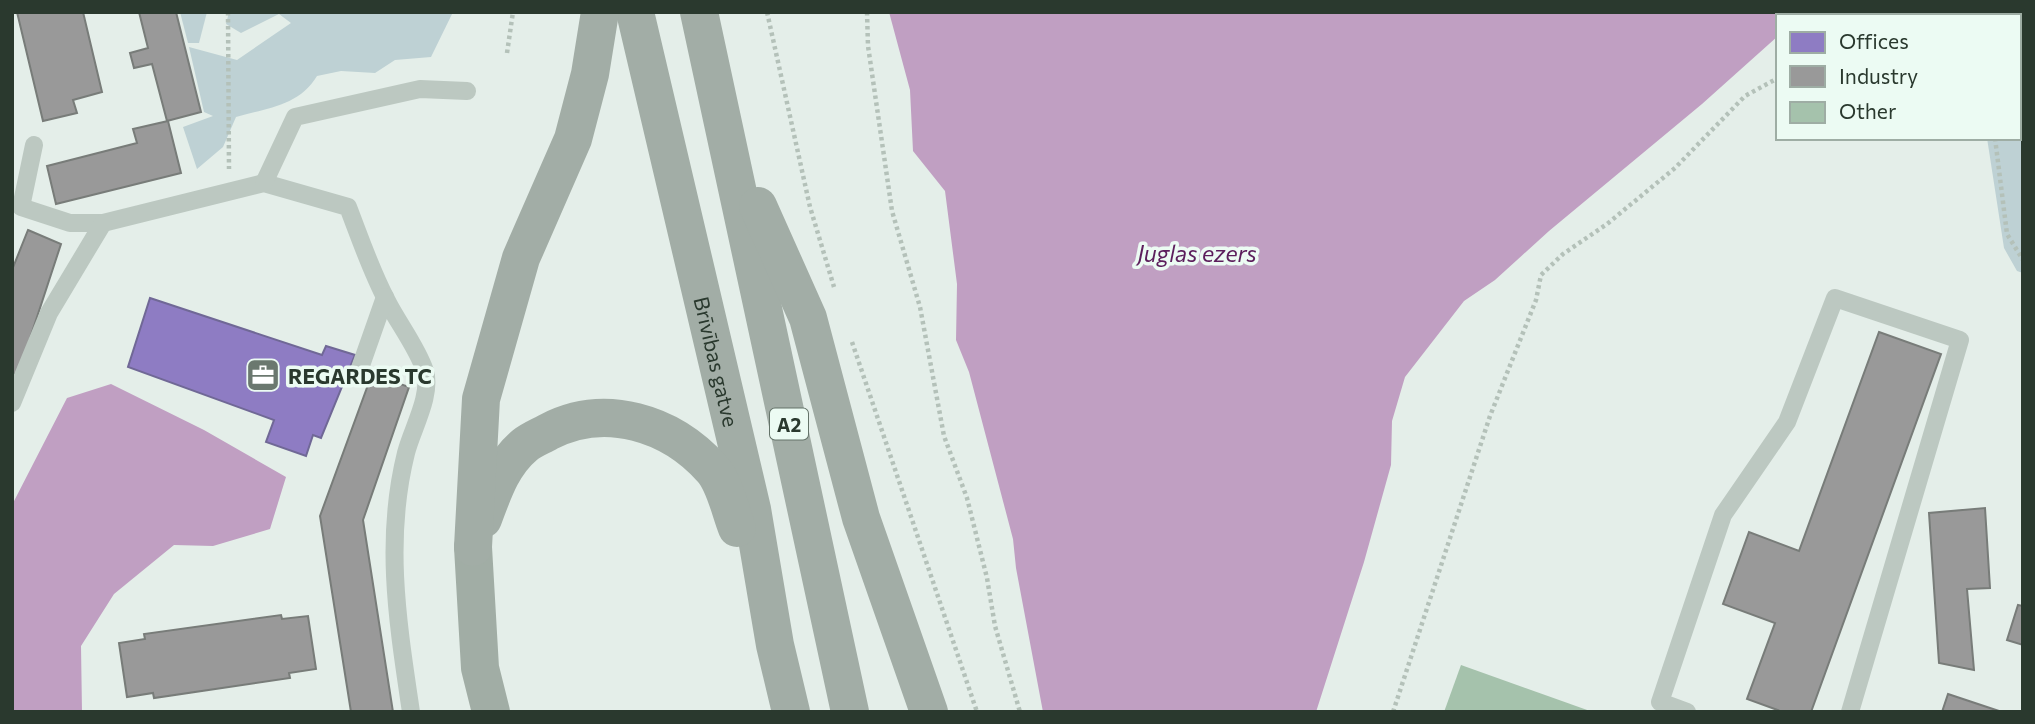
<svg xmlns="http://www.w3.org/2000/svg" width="2035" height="724" viewBox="0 0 2035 724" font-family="Commissioner,sans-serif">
<rect width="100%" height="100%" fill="#e4eee9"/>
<g fill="#bed1d4">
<polygon points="180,12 207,12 199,43 188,43"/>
<path d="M 229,12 L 453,12 L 431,57 L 395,60 L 375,73 L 341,71 L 317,76 C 299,106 267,108 236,117 L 223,147 L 197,169 L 183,127 L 213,116 L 204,112 L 189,47 L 237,60 L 291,23 L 279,14 L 241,33 L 226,24 Z"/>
<polygon points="1967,12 2023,12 2023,273 2017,271 2004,248 1987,138 2019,138 2019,16 1968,16"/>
</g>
<g fill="#c09fc2">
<polygon points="889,12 1807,12 1803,16 1778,16 1778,36 1702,104 1549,231 1495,280 1464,301 1405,377 1392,421 1391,465 1364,562 1316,712 1043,712 1016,568 1013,539 969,372 956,340 957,284 945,191 913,151 910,90"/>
<polygon points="111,384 204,430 286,477 270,529 213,546 174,545 114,594 81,646 82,712 12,712 12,505 67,398"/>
</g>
<polygon fill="#8e7cc3" stroke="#706896" stroke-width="2" points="150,298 322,355 326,346 355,355 321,438 313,435 306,456 266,442 274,420 128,367"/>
<g fill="#999" stroke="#787c79" stroke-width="2">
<polygon points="17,12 83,12 102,92 73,100 77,113 43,121"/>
<polygon points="139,12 176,12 201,112 167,121 152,64 134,68 130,53 148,48"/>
<polygon points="168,121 181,173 56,204 47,166 137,143 133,129"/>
<polygon points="28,230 61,244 18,375 12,373 12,270"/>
<polygon points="1879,332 1941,354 1811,712 1783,712 1747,699 1775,623 1723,604 1749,532 1799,551"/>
<polygon points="372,374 409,387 363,520 393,712 351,712 320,516"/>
<polygon points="1985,508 1990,588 1967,589 1974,670 1939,663 1929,513"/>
<polygon points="2018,605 2023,606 2023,645 2007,640"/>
<polygon points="281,615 282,619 308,616 316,669 289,673 290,678 154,698 153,693 127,697 119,643 145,639 144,634"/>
<polygon points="1948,694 2002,712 1942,712"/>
</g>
<polygon fill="#a5c2ac" points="1461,665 1590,711 1590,712 1444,712"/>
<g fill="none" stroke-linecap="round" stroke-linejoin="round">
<g stroke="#b4c1b9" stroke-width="4.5" stroke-dasharray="3.5 3.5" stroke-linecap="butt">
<polyline points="228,12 229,169"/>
<polyline points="767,12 810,207 834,287"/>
<polyline points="867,12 868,46 892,211 920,307 944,436 967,498 987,578 995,626 1020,712"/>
<polyline points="1974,12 1975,16"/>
<polyline points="507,53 513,12"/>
<polyline points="1995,138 2007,234 2023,260"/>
<polyline points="852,342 977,712"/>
<polyline points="1393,712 1490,416 1536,300 1541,275 1563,254 1607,224 1675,168 1745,96 1778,78"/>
</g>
<g stroke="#bcc8c1" stroke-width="18">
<path d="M 34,145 L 21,207 L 70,223 L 103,223 L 264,183 L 348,207 C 360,238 371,271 387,301 C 398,323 417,347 425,371 C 432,396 412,429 406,453 C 384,541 398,624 411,712"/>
<polyline points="264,183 295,117 420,89 467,91"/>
<polyline points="359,371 385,297"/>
<polyline points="12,403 49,313 103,223"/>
<polyline points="1687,712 1660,702 1723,515 1787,422 1835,298 1960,340 1850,712"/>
</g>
<polyline stroke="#a1ada5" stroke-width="38" points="473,547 480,668 491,712"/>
<g stroke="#a2ada6" stroke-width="38">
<path id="s1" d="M 635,12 L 752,509 L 775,645 L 791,712"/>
<polyline points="699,12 850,712"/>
<polyline points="758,206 808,318 861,518 929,712"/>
<path d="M 483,519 C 493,492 502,464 525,445 C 531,440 541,436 548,432 C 605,402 671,423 712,469 C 725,483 730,511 737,528"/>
<polyline points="473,547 481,399 521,258 573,139 590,74 600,12"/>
</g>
</g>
<defs>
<g id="office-square" transform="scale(1.75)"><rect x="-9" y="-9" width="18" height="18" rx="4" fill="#6b786f" stroke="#ecfbf3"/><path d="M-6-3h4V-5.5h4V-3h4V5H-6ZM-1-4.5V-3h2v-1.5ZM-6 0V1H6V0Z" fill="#fff"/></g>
</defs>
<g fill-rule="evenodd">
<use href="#office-square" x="263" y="375"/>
</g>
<g text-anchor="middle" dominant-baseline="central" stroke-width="7" stroke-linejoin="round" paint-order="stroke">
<rect fill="#ecfbf3" stroke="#647369" stroke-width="2" x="770" y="408.5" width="38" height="31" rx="5"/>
<g font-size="19" font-weight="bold" fill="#2a392e">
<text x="789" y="424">A2</text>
</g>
<g font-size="21" fill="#2a392e" stroke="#ecfbf3">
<text stroke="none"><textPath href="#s1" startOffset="359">Brīvības gatve</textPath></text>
</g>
<g font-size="21" font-weight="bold" fill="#2a392e" stroke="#ecfbf3" text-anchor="start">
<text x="288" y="375">REGARDES TC</text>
</g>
<g font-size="23" font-style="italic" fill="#5c1e5c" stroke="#ecfbf3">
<text x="1197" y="253">Juglas ezers</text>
</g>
</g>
<rect width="2035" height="724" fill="none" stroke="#2a392e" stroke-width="28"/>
<rect x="1776" y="14" width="245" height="126" fill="#ecfbf3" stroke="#9eada4" stroke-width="2"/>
<rect x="1790" y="32" width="35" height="21" fill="#8e7cc3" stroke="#9eada4" stroke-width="2"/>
<text x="1839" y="49" font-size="21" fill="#2a392e">Offices</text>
<rect x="1790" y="66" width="35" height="21" fill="#999999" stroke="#9eada4" stroke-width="2"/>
<text x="1839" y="84" font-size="21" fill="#2a392e">Industry</text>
<rect x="1790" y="102" width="35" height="21" fill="#a5c2ac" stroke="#9eada4" stroke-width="2"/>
<text x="1839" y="119" font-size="21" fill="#2a392e">Other</text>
</svg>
